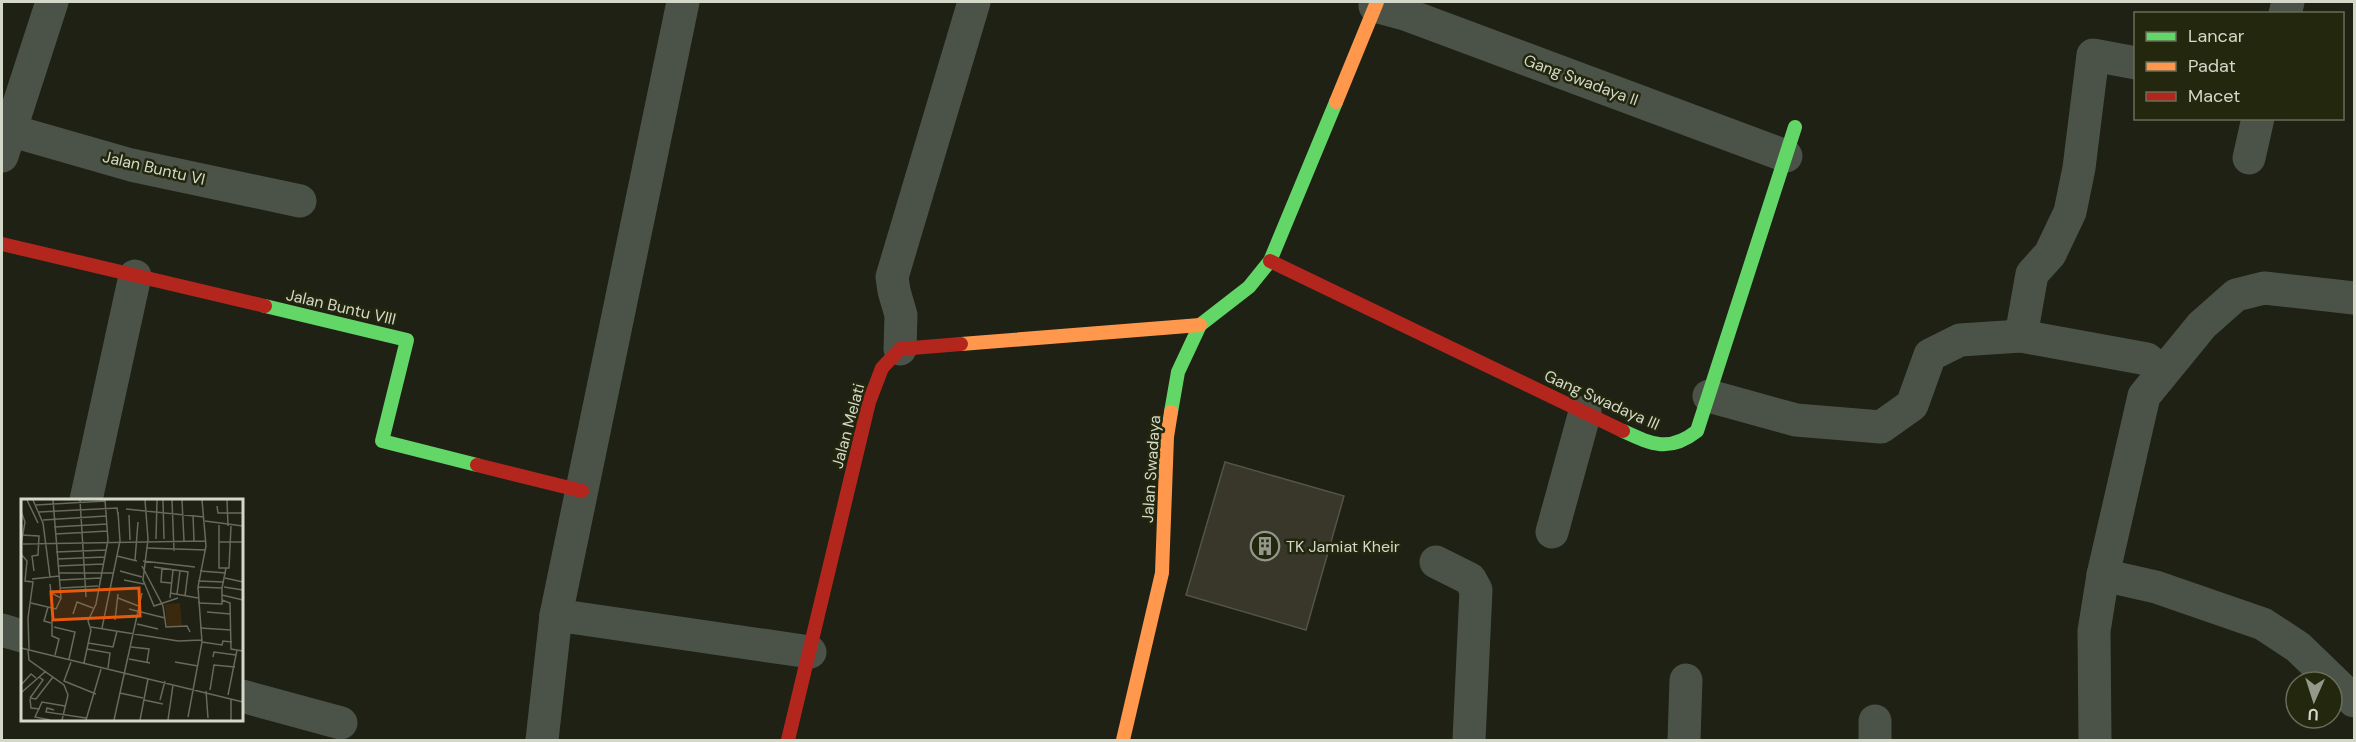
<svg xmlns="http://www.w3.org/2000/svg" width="2356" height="742" viewBox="0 0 2356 742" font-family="'DM Sans',sans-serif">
<rect width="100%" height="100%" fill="#1e2114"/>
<polygon fill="#383729" stroke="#535448" stroke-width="1.5" points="1225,462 1344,496 1306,630 1186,595"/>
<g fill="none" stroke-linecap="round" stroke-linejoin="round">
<g stroke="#4b5349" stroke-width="33">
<polyline points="1375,6 1405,14 1786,156"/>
<polyline points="2285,14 2288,2"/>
<polyline points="2,128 131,165 300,201"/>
<polyline points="2,156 52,2"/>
<polyline points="2249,158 2258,118"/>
<polyline points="2021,336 2032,274 2050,254 2070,212 2079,168 2093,55 2136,63"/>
<polyline points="900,349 901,315 894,291 892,277 974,2"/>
<polyline points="1709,396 1796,420 1881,427 1912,405 1930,355 1960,340 2021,336 2147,359 2163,372"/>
<polyline points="86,500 135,276"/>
<polyline points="1552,532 1585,412"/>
<polyline points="1436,562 1470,579 1476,590 1469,740"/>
<polyline points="2103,575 2144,396 2202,325 2236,295 2264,288 2354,298"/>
<polyline points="556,615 683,2"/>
<polyline points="2,630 22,636"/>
<polyline points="242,696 341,723"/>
<polyline points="542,740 556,615 810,652"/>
<polyline points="1684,740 1686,680"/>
<polyline points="1875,740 1875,721"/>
<polyline points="2095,740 2094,631 2103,575 2156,587 2263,624 2298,647 2354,701"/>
</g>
<g stroke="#63d668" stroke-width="14">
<polyline points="265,306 407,340 382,441 477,465"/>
<polyline points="1171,412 1178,372 1200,325 1249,287 1270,261 1336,102"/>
<path d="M 1623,431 C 1651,444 1669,453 1697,431 L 1795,127"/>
</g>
<g stroke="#ff974d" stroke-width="14">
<polyline points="1336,102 1377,2"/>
<polyline points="961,344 1200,325"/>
<polyline points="1123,740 1162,573 1167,437 1171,412"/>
</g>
<g stroke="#b3261e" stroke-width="14">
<polyline points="2,244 265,306"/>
<polyline points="1270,261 1623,431"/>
<polyline points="477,465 582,491"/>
<polyline points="788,740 869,402 882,368 900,349 961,344"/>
</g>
</g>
<defs>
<g id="building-ring" transform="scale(1.5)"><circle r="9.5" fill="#22270e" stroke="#94988a" stroke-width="1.5"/><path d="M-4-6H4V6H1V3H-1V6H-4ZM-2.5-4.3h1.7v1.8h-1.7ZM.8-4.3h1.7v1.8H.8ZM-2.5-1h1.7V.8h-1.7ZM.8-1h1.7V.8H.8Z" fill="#94988a"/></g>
</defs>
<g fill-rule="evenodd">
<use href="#building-ring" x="1265" y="546"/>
</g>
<g text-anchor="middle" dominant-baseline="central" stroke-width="5" stroke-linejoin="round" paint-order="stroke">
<g font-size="16" fill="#d4d8c9" stroke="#22270e">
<text transform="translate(1581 80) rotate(20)">Gang Swadaya II</text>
<text transform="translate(154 168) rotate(13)">Jalan Buntu VI</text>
<text transform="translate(341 307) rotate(13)">Jalan Buntu VIII</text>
<text transform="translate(1602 400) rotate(24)">Gang Swadaya III</text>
<text transform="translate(848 426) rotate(-75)">Jalan Melati</text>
<text transform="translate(1151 469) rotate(-86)">Jalan Swadaya</text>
</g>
<g font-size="16" fill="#d4d8c9" stroke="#22270e" text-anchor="start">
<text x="1286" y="546">TK Jamiat Kheir</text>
</g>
</g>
<g transform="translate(21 499)">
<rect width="222" height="222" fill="#1e2114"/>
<path d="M 159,104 L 161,127 L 146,128 L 144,105 Z" fill="#3b290d"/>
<path fill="none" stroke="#676a5c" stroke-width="1.5" d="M 6,1 L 17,24M 12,1 L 22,24 L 29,78M 59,1 L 65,98M 124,1 L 127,40 L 122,81 L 133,107 L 157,99M 142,1 L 143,40M 151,1 L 153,52M 161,1 L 163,42M 206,1 L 207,27M 15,6 L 84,2M 196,7 L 197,14 L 222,14M 105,10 L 183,18M 0,12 L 4,23 L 0,46M 18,13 L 96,9 L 97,16M 108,16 L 109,41M 172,16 L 173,42M 22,21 L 85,17M 184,22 L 222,27M 198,26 L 198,69 L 208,69 L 210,27M 33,28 L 86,25M 34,35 L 87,32M 0,36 L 18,37 L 17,56 L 11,57 L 13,72M 135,40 L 136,1M 198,43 L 222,43M 2,45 L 185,42M 125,49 L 185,51M 35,53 L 85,51M 0,55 L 6,62 L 4,82 L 12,83 L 7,119 L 8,150M 96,57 L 116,62M 36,60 L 84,58M 114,61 L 117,23M 122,62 L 174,68M 37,67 L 82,65M 121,67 L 142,107 L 145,128 L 166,127 L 169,133M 133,68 L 167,73 L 164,97M 141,69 L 140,83 L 150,84M 99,72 L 121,78M 179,72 L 205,74M 38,74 L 92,74M 204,79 L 222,83M 11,80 L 38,77M 39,81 L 79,79M 103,81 L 123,85M 177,82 L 203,83M 29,85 L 30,94 L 40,99 L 32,1M 177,88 L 201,89 L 205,69M 203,88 L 222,91M 40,89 L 77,87M 149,94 L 177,99M 156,95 L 159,72M 201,96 L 222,101M 97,99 L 120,108M 149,99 L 152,71M 201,101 L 209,104 L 210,150 L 222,152M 10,104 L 35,110 L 40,99M 177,104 L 201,105 L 201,89M 27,108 L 23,122 L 30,124M 108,110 L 144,119M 186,113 L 210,115M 52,115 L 56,103 L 72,109M 31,121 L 31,137 L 38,140 L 34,156M 94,121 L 97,95M 116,125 L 137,130M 33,128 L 54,133 L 48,160M 70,128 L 157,142 L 181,141M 81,129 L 99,42 L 97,13M 179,129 L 210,131M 181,143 L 201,146 L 202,142 L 211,143M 67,144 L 92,148 L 96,132M 110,148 L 128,150 L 126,163M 0,149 L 222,203M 66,150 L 89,154 L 87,169M 7,151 L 8,161 L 43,186 L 47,196 L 41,221M 192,158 L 193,153 L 215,156M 108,160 L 129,164M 50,163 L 43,182 L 75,195M 154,163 L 177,167M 63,164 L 70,131 L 67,122 L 75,105 L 87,41 L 84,1M 0,186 L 10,175 L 15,179M 189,191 L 193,166 L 214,168M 185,192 L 187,219M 1,193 L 25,172M 99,194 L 122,199M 207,196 L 216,151M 9,199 L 15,200 L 32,178M 9,199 L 22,181 L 18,178M 9,200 L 10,209 L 19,210M 123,201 L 142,205M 139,201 L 144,182M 33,211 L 26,209 L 25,213 L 65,219M 167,218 L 181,143 L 177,88 L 185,47 L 181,1M 29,221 L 14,218 L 21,203 L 44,207M 65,221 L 80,170M 93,221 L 121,94M 119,221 L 127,180M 147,221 L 152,186M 210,221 L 210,200"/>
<path fill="#e8590c" fill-opacity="0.15" stroke="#e8590c" stroke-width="3" d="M 118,89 L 119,117 L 32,121 L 30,93 Z"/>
<rect width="222" height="222" fill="none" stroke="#d4d8c9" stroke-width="3"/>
</g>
<rect width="2356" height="742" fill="none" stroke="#d4d8c9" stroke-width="6"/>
<rect x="2134" y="12" width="210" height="108" fill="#22270e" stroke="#696e59" stroke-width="1.5"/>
<rect x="2146" y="32" width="30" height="9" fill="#63d668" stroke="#696e59" stroke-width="1.5"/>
<text x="2188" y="42" font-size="18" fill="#d4d8c9">Lancar</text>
<rect x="2146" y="62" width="30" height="9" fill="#ff974d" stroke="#696e59" stroke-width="1.5"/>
<text x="2188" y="72" font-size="18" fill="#d4d8c9">Padat</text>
<rect x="2146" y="92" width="30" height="9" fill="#b3261e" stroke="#696e59" stroke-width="1.5"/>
<text x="2188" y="102" font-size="18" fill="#d4d8c9">Macet</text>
<g transform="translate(2314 700) rotate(183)"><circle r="28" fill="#22270e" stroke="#696e59" stroke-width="1.5"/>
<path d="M0-4.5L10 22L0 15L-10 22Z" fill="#94988a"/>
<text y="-9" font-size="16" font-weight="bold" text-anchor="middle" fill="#d4d8c9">U</text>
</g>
</svg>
